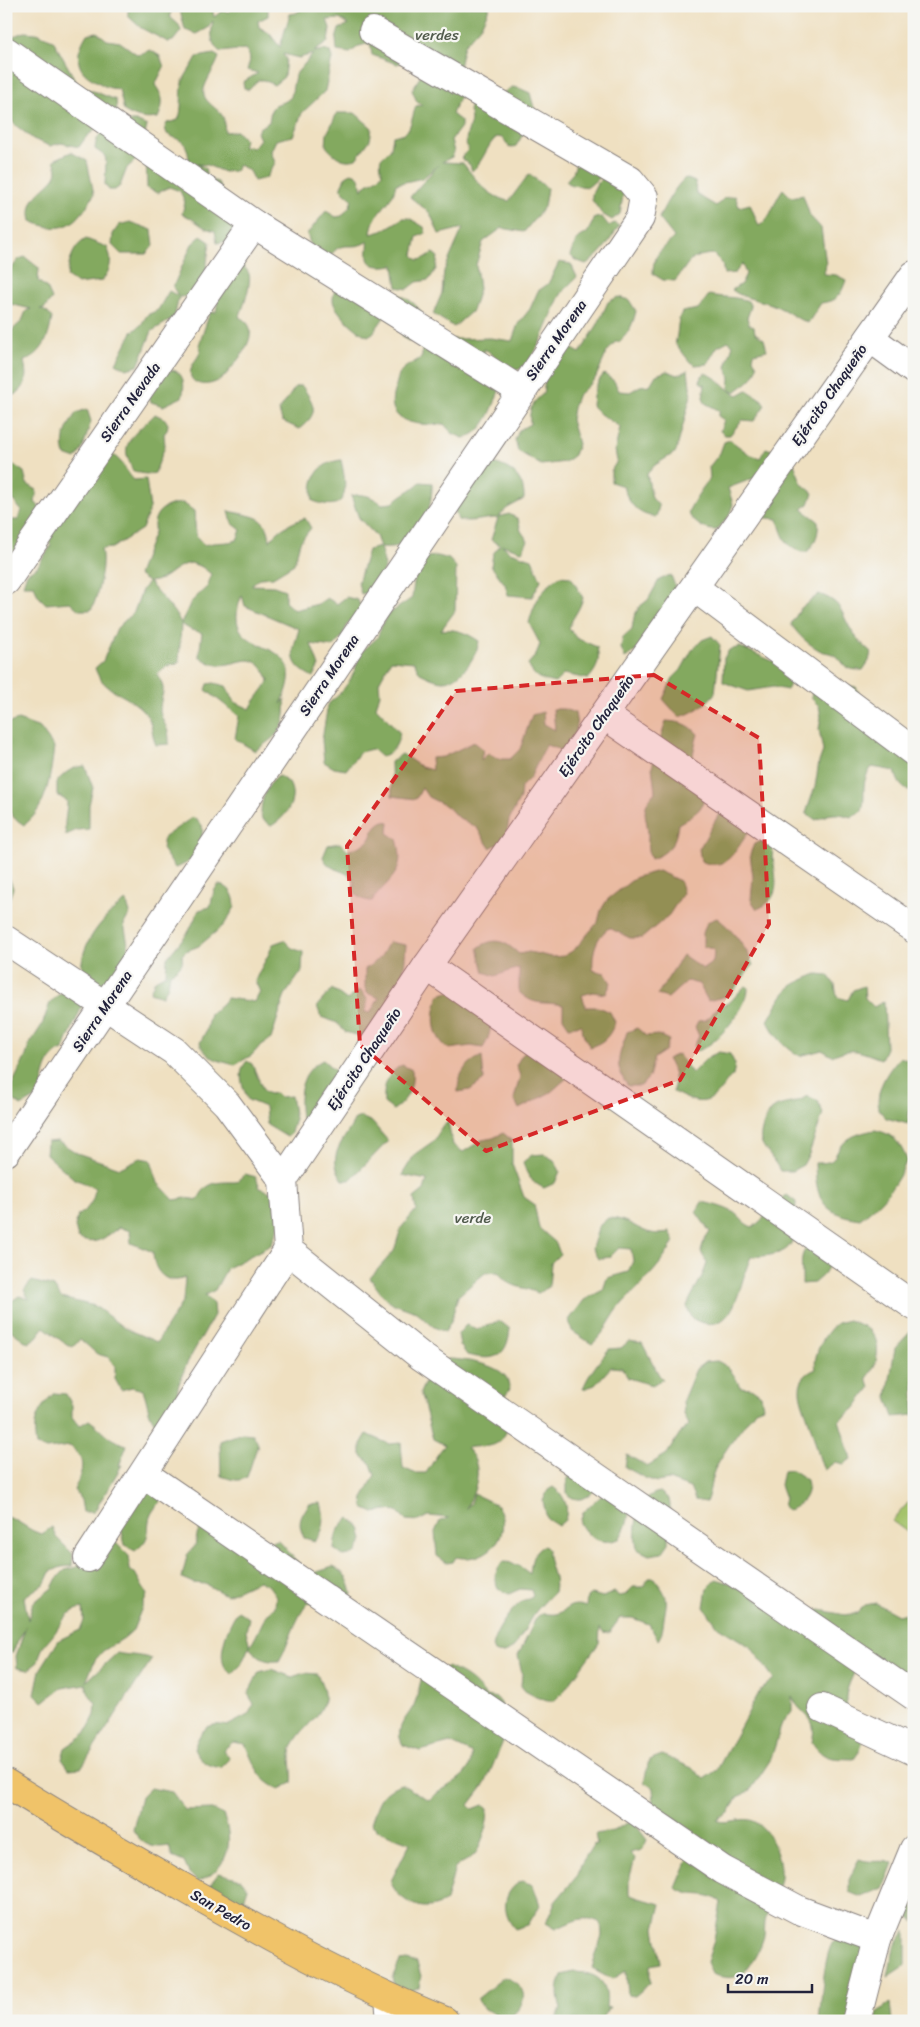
<svg xmlns="http://www.w3.org/2000/svg" width="920" height="2027" viewBox="0 0 920 2027" font-family="Sriracha,sans-serif">
<rect width="100%" height="100%" fill="#f6f6f2"/>
<filter id="ink" filterUnits="userSpaceOnUse"><feTurbulence type="fractalNoise" baseFrequency=".02" numOctaves="2"/><feDisplacementMap in="SourceGraphic" scale="10" xChannelSelector="R" yChannelSelector="G"/><feConvolveMatrix kernelMatrix="1 2 1 2 8 2 1 2 1" color-interpolation-filters="sRGB"/></filter>
<filter id="wash" filterUnits="userSpaceOnUse"><feTurbulence type="fractalNoise" baseFrequency=".0096" numOctaves="4" result="noise"/><feDisplacementMap in="SourceGraphic" scale="20" xChannelSelector="R" yChannelSelector="G"/><feGaussianBlur stdDeviation="1.12" result="paint"/><feColorMatrix in="noise" values="0 0 0 0 0 0 0 0 0 0 0 0 0 0 0 0 0 1.4 0 .05"/><feComposite in="paint" operator="in"/></filter>
<g filter="url(#wash)">
<rect width="100%" height="100%" fill="#efe0c1"/>
<polygon fill="#a4c36b" stroke="#637253" points="914,1496 914,1537 892,1521"/>
<g fill="#83a95f" stroke="#52664d" fill-rule="evenodd">
<polygon points="128,6 172,6 170,17 179,25 181,31 173,41 168,42 141,28 128,16"/>
<path d="M 179,6 L 212,6 L 214,17 L 222,11 L 229,12 L 231,6 L 268,6 L 268,16 L 258,21 L 259,27 L 269,33 L 280,47 L 290,14 L 296,13 L 306,6 L 490,6 L 481,26 L 464,45 L 459,67 L 462,91 L 452,114 L 461,121 L 461,127 L 451,140 L 454,152 L 452,157 L 442,162 L 463,163 C 476,180 488,197 509,201 L 529,174 L 547,188 L 544,207 L 524,232 L 502,228 L 483,242 L 476,265 L 479,289 L 472,311 L 454,327 L 433,314 L 442,293 L 444,271 L 463,228 L 439,234 L 430,213 L 410,197 L 438,165 L 423,178 L 396,184 C 391,209 373,209 371,234 L 382,231 L 403,218 L 409,218 L 424,227 L 426,233 L 417,237 L 413,255 L 418,260 L 423,259 L 433,253 L 438,257 L 436,269 L 429,280 L 417,282 L 408,289 L 397,287 L 394,265 C 386,266 370,269 368,258 C 367,252 369,246 368,241 C 351,253 341,236 328,260 L 311,246 L 307,234 L 326,211 L 336,217 L 342,216 L 350,206 L 352,199 L 343,191 L 341,186 L 346,176 L 351,173 C 362,175 359,181 362,190 C 366,181 378,182 382,173 C 378,154 381,160 391,148 L 393,136 C 397,135 402,134 405,133 C 411,129 413,113 416,106 L 422,105 L 417,102 L 412,90 L 424,70 L 408,60 L 397,64 L 372,55 L 370,43 L 359,46 L 350,53 L 337,51 L 336,39 L 339,29 L 349,24 L 339,19 L 327,20 L 330,28 L 328,42 L 314,52 L 324,50 L 330,52 L 332,58 L 325,91 L 302,113 L 293,136 L 276,140 L 271,151 L 275,163 L 266,178 L 254,181 L 249,171 L 239,165 L 235,171 L 224,172 L 207,165 L 197,164 L 205,168 L 207,179 L 218,182 L 223,193 L 246,217 L 228,241 L 217,243 L 215,231 C 198,227 198,220 182,214 L 185,202 L 180,191 L 169,187 L 158,193 L 147,188 L 146,152 L 179,166 L 189,160 C 187,141 183,142 167,134 L 165,128 L 167,123 L 178,120 C 183,112 180,91 183,81 C 186,74 193,65 197,57 L 214,54 L 219,57 C 215,69 207,78 204,89 C 201,102 218,107 223,117 C 225,121 224,127 225,132 L 236,131 L 245,139 L 243,147 L 248,146 L 253,148 L 260,139 L 257,133 L 259,128 L 269,122 L 271,110 L 275,105 L 286,101 L 291,97 L 295,75 L 313,54 L 299,58 L 283,54 L 286,59 L 284,77 L 274,85 L 264,80 L 258,80 L 249,90 L 244,88 L 243,82 L 258,73 L 247,70 C 250,61 252,57 245,49 L 221,52 C 210,46 211,32 213,21 L 208,28 L 197,34 L 185,30 Z"/>
<polygon points="24,32 36,33 53,40 78,85 116,100 117,112 86,137 79,147 61,143 50,146 33,139 14,124 6,109 6,39"/>
<path d="M 97,32 L 107,40 L 120,42 L 138,55 L 150,50 L 160,56 L 164,67 L 155,85 C 164,97 164,104 158,118 C 144,120 136,118 124,111 L 119,89 C 105,88 105,86 94,80 C 73,69 76,52 87,34 Z"/>
<path d="M 512,87 L 519,88 L 530,93 L 535,111 L 552,118 L 555,124 L 525,131 L 516,146 L 510,148 L 503,138 L 497,137 C 487,144 484,161 472,171 L 470,165 L 461,158 L 468,150 C 461,134 476,125 469,111 L 472,100 L 497,97 Z"/>
<path d="M 337,113 L 355,113 L 372,128 L 370,140 L 356,159 C 343,163 334,156 326,146 L 327,134 Z"/>
<path d="M 131,121 L 136,121 L 147,126 L 140,156 L 127,168 L 120,186 L 115,190 L 109,190 L 105,185 L 106,162 L 105,156 L 95,149 C 97,123 115,134 131,121 Z"/>
<path d="M 71,152 L 87,161 L 94,194 C 78,224 64,236 31,221 C 24,192 55,187 57,171 C 57,168 55,163 54,160 Z"/>
<polygon points="578,157 602,175 588,187 571,185 566,181 573,173"/>
<polygon points="605,176 624,189 620,214 612,220 602,214 592,200 592,194 597,184"/>
<path d="M 685,178 L 695,182 L 696,194 L 716,206 L 724,198 L 735,196 L 739,207 L 750,204 L 759,226 C 773,217 773,202 783,189 L 791,197 L 803,195 L 810,216 L 821,228 L 826,264 L 824,274 L 836,275 L 846,280 C 841,295 837,301 821,303 L 808,323 C 796,319 788,311 776,306 C 761,299 745,300 732,290 L 741,284 L 746,274 L 742,264 L 735,273 L 724,274 L 722,263 L 713,254 C 687,256 690,263 675,281 L 663,280 L 653,274 C 653,252 662,252 674,237 L 659,218 C 664,206 675,187 685,178 Z"/>
<path d="M 602,217 L 609,226 L 614,223 L 619,226 C 609,241 602,255 586,264 L 575,260 L 570,255 L 577,239 L 587,233 L 595,218 Z"/>
<polygon points="130,222 152,230 154,245 146,254 121,254 112,245 113,234 119,225"/>
<polygon points="201,236 210,242 205,276 191,296 179,297 174,318 152,331 138,366 126,369 116,363 132,332 141,325 147,315 158,310 169,291 178,296 173,287 192,244"/>
<path d="M 86,239 L 107,247 C 113,261 111,269 102,281 L 77,284 L 67,277 C 69,262 72,247 86,239 Z"/>
<path d="M 25,257 L 39,268 L 38,281 L 47,288 L 52,299 L 44,309 L 40,309 L 47,312 L 52,318 C 49,336 44,354 24,361 C 28,380 27,392 6,398 L 6,355 L 12,356 L 6,352 L 6,336 L 22,321 L 26,311 L 31,309 L 6,303 L 6,267 L 11,269 L 19,259 Z"/>
<path d="M 559,262 L 571,264 L 577,277 C 571,283 563,290 559,298 C 552,312 534,369 516,370 C 501,370 495,353 484,349 L 484,358 L 499,391 C 492,409 485,434 463,438 L 452,433 L 444,424 C 418,426 382,424 395,388 C 397,383 398,374 402,370 C 407,365 416,362 422,357 L 422,346 L 426,340 L 490,338 L 512,341 L 518,324 L 530,309 L 538,291 L 548,284 Z"/>
<path d="M 242,264 C 244,267 248,271 249,274 C 252,281 243,310 239,317 C 267,330 236,362 224,377 C 209,390 182,386 193,364 C 196,359 199,356 201,350 L 199,345 L 210,312 L 216,312 L 218,300 Z"/>
<path d="M 355,272 C 365,275 371,281 380,285 C 396,294 413,297 423,315 L 419,336 L 408,341 L 403,337 L 401,325 L 385,316 L 373,333 L 368,336 C 359,334 333,310 333,300 C 333,292 338,282 341,274 Z"/>
<path d="M 709,295 C 723,298 734,296 748,301 L 751,307 L 747,318 L 749,324 L 754,327 L 755,333 L 764,339 L 767,350 L 754,353 L 753,359 L 757,365 C 756,380 745,383 735,392 L 729,390 L 730,378 L 726,367 L 733,345 L 728,341 L 717,347 L 707,364 L 695,365 L 690,362 L 675,343 C 679,332 676,323 682,312 L 698,309 Z"/>
<path d="M 618,297 L 629,300 L 636,311 C 633,324 629,333 619,342 L 615,342 L 607,352 L 595,379 L 577,396 L 573,408 L 571,420 L 578,444 L 574,455 L 565,462 L 541,465 L 518,451 L 515,440 L 519,430 L 530,424 C 529,410 531,403 543,394 L 546,371 L 558,350 L 569,347 L 580,353 L 598,324 L 608,302 Z"/>
<path d="M 173,370 C 185,374 185,386 182,397 L 163,406 L 151,402 L 149,397 L 156,376 Z"/>
<path d="M 688,370 L 691,395 L 676,452 L 655,465 L 647,474 L 652,498 L 659,506 L 656,517 C 637,515 629,504 623,486 L 611,482 L 611,471 L 617,461 L 615,450 L 620,427 L 600,414 L 592,406 C 593,392 595,384 604,374 L 614,381 L 619,391 L 630,392 L 640,386 L 650,385 L 656,375 L 667,371 L 678,375 Z"/>
<path d="M 705,373 C 722,379 722,388 738,395 L 747,390 L 762,400 L 765,405 L 754,421 L 742,420 L 730,435 L 725,435 L 720,431 L 724,420 L 718,416 L 720,411 L 705,403 L 703,397 L 705,385 L 700,382 L 701,377 Z"/>
<path d="M 296,386 L 302,386 C 315,405 320,413 299,429 L 282,421 L 279,411 Z"/>
<path d="M 87,409 L 91,421 L 83,448 L 76,459 L 65,455 C 60,439 67,428 76,413 Z"/>
<path d="M 155,414 L 165,419 L 168,424 L 167,430 L 164,434 L 165,446 L 155,473 C 147,475 140,474 132,470 C 131,465 128,460 127,455 C 123,438 147,424 155,414 Z"/>
<path d="M 730,440 L 749,454 L 760,458 L 766,448 L 772,450 L 772,452 L 774,451 L 794,464 L 802,484 L 813,493 L 809,504 L 802,509 L 818,521 C 819,534 816,542 807,552 C 787,552 782,535 778,519 L 758,517 L 757,477 L 728,488 L 733,504 L 729,516 L 717,530 C 705,531 694,523 688,513 C 689,508 705,483 710,479 L 709,467 L 720,453 L 724,442 Z"/>
<path d="M 113,455 C 124,462 125,471 134,480 L 146,479 L 150,508 L 142,529 L 112,548 L 101,549 C 105,563 98,598 91,610 L 79,610 L 70,602 L 46,604 L 38,596 L 34,585 L 23,585 L 27,573 L 37,567 L 51,546 L 47,536 L 102,459 Z"/>
<path d="M 341,460 C 347,486 351,515 313,501 C 309,479 318,463 341,460 Z"/>
<path d="M 487,462 C 508,465 525,476 524,499 L 506,509 L 499,517 L 509,514 L 518,519 L 521,531 L 528,541 L 522,551 L 502,545 L 510,552 L 532,559 L 541,580 L 532,597 L 508,595 L 505,584 L 491,566 L 493,554 L 500,545 L 491,540 L 498,518 C 484,518 472,523 458,520 L 454,508 Z"/>
<polygon points="14,465 24,472 27,484 37,490 35,502 42,510 6,563 6,520 18,520 21,510 13,500 6,496 6,466"/>
<path d="M 420,482 L 432,483 C 433,497 426,529 414,538 C 405,546 392,548 380,547 L 385,566 L 373,592 L 361,594 L 358,583 L 368,550 L 380,547 L 376,536 L 359,518 L 351,496 C 364,493 371,496 382,504 L 393,503 C 402,493 412,491 420,482 Z"/>
<path d="M 183,503 L 194,511 L 196,536 L 204,545 C 216,541 225,544 237,540 L 241,530 L 232,523 L 229,511 C 252,517 268,514 270,541 C 277,530 292,522 305,518 L 311,528 L 300,542 L 294,564 L 273,577 L 260,578 L 251,585 L 274,586 L 285,590 L 285,602 L 294,610 L 318,604 L 327,598 L 337,604 L 346,597 L 358,600 L 362,611 L 347,625 L 342,637 L 333,647 L 311,644 L 319,666 L 313,677 C 287,664 292,653 299,629 L 245,606 L 242,595 C 213,666 319,627 281,704 L 285,699 C 287,730 279,734 255,751 L 235,739 L 239,716 L 206,690 L 208,684 L 214,683 L 226,686 L 235,702 L 250,709 C 255,698 264,691 269,680 C 254,648 244,664 220,665 C 212,665 206,661 199,656 L 202,633 L 191,630 L 181,624 L 179,663 L 167,666 L 157,674 C 168,691 161,692 160,709 C 160,718 166,724 168,732 C 169,735 169,740 169,744 L 156,745 C 151,734 153,721 145,713 C 129,693 103,694 95,668 L 103,661 L 117,628 L 134,612 L 142,590 L 148,582 L 138,575 C 143,561 148,548 153,535 C 155,532 154,528 154,524 C 156,508 170,504 183,503 ZM 191,563 L 202,567 L 211,574 L 208,586 L 191,602 L 181,623 C 173,608 160,596 149,582 C 170,580 170,567 191,563 Z"/>
<path d="M 438,556 L 449,559 L 456,567 L 455,611 L 441,630 C 455,628 467,633 479,641 C 477,656 461,681 443,681 C 436,681 426,676 420,673 L 414,662 L 391,660 L 379,682 L 380,694 L 376,707 L 400,733 C 397,746 394,752 381,757 L 372,749 L 360,752 L 346,770 L 334,768 L 324,762 L 322,740 L 328,704 C 345,690 356,676 359,654 L 377,638 L 386,616 L 412,598 C 414,581 415,570 427,557 Z"/>
<polygon points="671,575 675,586 672,598 646,645 625,658 621,648 623,637 632,629 634,617 639,607 648,600 659,580"/>
<path d="M 560,576 L 571,577 L 583,598 C 579,612 572,617 569,628 L 576,638 L 597,647 C 600,661 598,668 588,679 L 564,674 L 555,683 C 540,680 533,677 528,664 L 536,655 L 540,644 L 529,623 C 534,603 542,587 560,576 Z"/>
<path d="M 819,594 C 842,603 839,608 850,628 C 855,637 863,645 871,652 L 869,661 L 863,670 C 840,670 849,665 834,655 C 830,652 824,653 819,650 C 807,643 799,636 791,624 L 801,608 Z"/>
<path d="M 712,636 L 720,645 L 715,693 C 707,704 692,714 679,717 L 663,699 L 673,678 L 681,670 L 692,650 L 702,640 Z"/>
<path d="M 740,647 L 786,667 C 790,676 793,681 787,690 L 773,687 L 748,691 L 723,682 L 724,658 L 729,650 Z"/>
<path d="M 844,685 L 856,687 L 861,699 L 914,743 L 914,792 C 902,790 898,783 895,771 L 872,767 C 859,783 867,793 862,811 L 851,817 C 837,812 829,813 816,820 L 806,813 L 815,787 L 819,762 L 823,751 L 819,729 L 821,717 L 819,706 L 811,698 L 813,687 Z"/>
<polygon points="553,709 564,709 575,713 577,725 568,756 558,749 546,745 530,778 521,787 520,798 509,820 507,832 501,842 490,848 477,828 456,816 448,807 428,797 422,788 416,799 392,796 391,762 402,754 421,767 432,770 431,758 443,757 474,742 483,749 481,760 488,753 499,759 510,759 520,749 532,715 543,712 544,724 555,730"/>
<path d="M 18,720 L 40,728 L 54,747 C 51,773 47,809 24,825 L 14,818 L 6,806 L 6,724 Z"/>
<path d="M 666,721 C 680,722 688,723 698,734 C 695,745 691,757 694,769 C 703,801 715,803 678,824 C 676,843 669,853 651,859 C 646,847 648,847 648,836 C 648,815 638,811 655,792 L 652,767 Z"/>
<path d="M 85,766 L 93,788 L 89,805 L 89,829 L 77,830 L 66,835 C 63,823 67,814 67,801 L 57,795 L 57,782 C 65,772 72,767 85,766 Z"/>
<path d="M 279,776 L 289,783 C 298,799 287,817 271,826 L 262,819 C 258,806 267,782 279,776 Z"/>
<path d="M 723,807 L 744,810 L 748,833 C 735,851 726,873 701,861 L 699,849 Z"/>
<path d="M 193,817 L 202,825 C 204,846 196,862 175,868 L 162,849 L 164,837 Z"/>
<path d="M 383,821 L 389,822 L 388,833 L 397,839 C 407,873 389,878 372,901 C 363,901 357,897 353,889 L 355,882 C 348,868 329,873 323,857 L 328,845 L 340,843 L 348,851 C 354,848 361,846 366,843 C 374,836 370,828 383,821 Z"/>
<path d="M 765,840 L 773,849 L 772,859 L 773,858 C 776,880 782,899 757,909 L 751,900 L 753,877 L 750,854 L 754,844 Z"/>
<polygon points="6,870 13,888 6,908"/>
<path d="M 658,871 L 680,881 L 683,893 L 669,915 L 642,938 L 630,938 L 609,928 C 595,938 592,953 593,970 L 605,973 L 611,983 L 606,994 L 593,992 L 582,995 L 586,1007 L 598,1007 L 610,1012 L 615,1022 C 610,1036 605,1042 590,1047 L 584,1036 L 581,1025 L 569,1027 L 563,1018 L 563,1005 C 544,1001 535,1007 519,992 L 519,968 L 495,976 L 484,972 L 478,948 C 495,936 505,941 519,954 L 529,952 L 552,957 L 564,956 L 574,950 L 598,922 L 601,910 L 607,900 L 636,877 Z"/>
<path d="M 218,885 C 230,885 235,896 235,907 L 224,925 L 199,946 L 186,951 L 182,955 C 184,965 179,968 170,973 L 168,986 L 162,996 L 150,992 L 155,980 L 166,974 L 167,958 L 189,931 L 199,910 L 210,907 L 214,891 Z"/>
<path d="M 126,901 L 130,913 L 124,924 L 129,949 L 111,991 L 87,985 C 69,956 101,917 126,901 Z"/>
<path d="M 717,918 C 731,928 747,948 753,965 L 730,995 L 708,1001 L 699,984 L 687,981 L 668,998 L 657,995 L 683,955 L 703,969 L 713,962 L 714,950 L 703,946 L 703,933 L 707,922 Z"/>
<path d="M 284,940 L 292,948 L 303,952 L 302,971 L 285,995 L 271,1039 L 260,1046 L 252,1055 L 235,1065 C 220,1061 206,1059 200,1043 L 206,1031 L 210,1013 L 215,1011 L 227,998 L 255,1002 L 260,992 L 255,981 C 260,968 268,958 273,944 Z"/>
<path d="M 389,942 L 406,945 C 404,967 406,981 387,996 L 393,1000 L 362,1037 L 345,1032 L 337,1023 L 321,1017 L 317,1006 L 332,989 L 347,1000 L 360,990 L 368,1000 L 365,1012 L 370,1013 L 379,998 L 367,993 L 365,988 L 365,969 L 380,958 Z"/>
<path d="M 817,974 L 828,975 L 835,985 L 837,997 L 848,1000 L 853,990 L 864,986 L 865,998 L 874,1007 L 884,1001 L 886,1048 L 881,1059 C 861,1052 852,1046 832,1056 L 822,1050 L 800,1056 C 785,1048 775,1036 768,1021 C 784,992 785,986 817,974 Z"/>
<path d="M 479,982 C 492,1001 496,1029 483,1048 L 471,1046 L 449,1049 C 431,1036 432,1015 439,995 Z"/>
<path d="M 745,986 L 748,987 C 750,1005 713,1050 695,1051 L 694,1046 L 699,1036 L 695,1027 L 698,1021 L 706,1020 L 718,1007 L 729,1003 Z"/>
<path d="M 68,990 L 82,1006 L 63,1050 C 45,1056 43,1079 41,1095 L 21,1106 L 11,1098 L 11,1087 L 26,1056 L 29,1045 L 42,1025 L 50,1003 L 58,995 Z"/>
<path d="M 637,1028 L 646,1036 L 658,1035 L 669,1040 L 665,1051 L 654,1058 L 649,1077 L 641,1086 L 628,1086 C 612,1065 620,1055 627,1032 Z"/>
<polygon points="531,1047 569,1076 551,1092 519,1109 514,1099 520,1076 516,1065 522,1055"/>
<path d="M 719,1052 L 730,1054 L 735,1064 L 733,1076 C 726,1076 719,1106 695,1101 C 688,1100 680,1095 673,1092 C 676,1078 674,1071 667,1059 L 678,1054 L 692,1073 L 708,1057 Z"/>
<path d="M 482,1056 L 484,1080 L 470,1090 L 458,1092 C 458,1074 465,1064 482,1056 Z"/>
<path d="M 900,1057 L 911,1061 L 912,1086 L 908,1124 L 886,1118 L 878,1109 C 877,1087 886,1073 900,1057 Z"/>
<path d="M 323,1060 L 341,1076 L 307,1121 L 301,1118 C 298,1094 300,1071 323,1060 Z"/>
<path d="M 247,1061 L 252,1064 L 264,1092 L 270,1094 L 276,1093 L 280,1097 L 291,1096 L 295,1119 L 291,1132 L 292,1133 L 287,1137 L 267,1125 L 265,1107 L 248,1100 C 243,1087 236,1073 247,1061 Z"/>
<path d="M 402,1065 L 412,1070 C 414,1087 407,1101 393,1110 L 384,1103 C 383,1086 387,1073 402,1065 Z"/>
<path d="M 807,1096 L 818,1101 L 823,1113 L 809,1154 L 803,1165 L 792,1171 L 780,1171 C 776,1162 763,1148 761,1141 C 759,1132 767,1113 774,1108 C 784,1102 795,1105 807,1096 Z"/>
<path d="M 361,1117 L 372,1122 L 388,1141 L 354,1176 L 350,1180 L 343,1180 C 325,1154 344,1143 355,1119 Z"/>
<path d="M 448,1122 L 453,1145 L 463,1152 L 482,1140 L 493,1138 L 503,1133 L 512,1140 L 512,1164 L 524,1197 L 534,1204 L 539,1228 L 556,1243 L 560,1254 L 551,1263 L 549,1287 L 538,1293 C 519,1285 511,1289 498,1272 L 485,1273 L 458,1296 L 451,1321 L 445,1332 L 434,1327 L 416,1312 L 394,1304 L 383,1296 L 370,1278 L 394,1251 L 401,1228 L 416,1210 L 414,1198 L 424,1190 L 427,1180 L 402,1175 L 415,1154 L 435,1140 L 440,1129 Z"/>
<path d="M 875,1130 C 894,1134 900,1143 907,1160 C 896,1186 883,1202 860,1219 C 821,1214 816,1198 815,1163 C 839,1163 831,1158 842,1145 C 850,1135 864,1132 875,1130 Z"/>
<path d="M 58,1141 L 77,1153 L 120,1168 L 140,1158 L 151,1160 L 158,1183 L 174,1200 L 186,1198 L 198,1200 C 206,1181 217,1182 236,1182 L 245,1174 L 256,1177 L 260,1188 L 271,1192 L 280,1223 L 271,1245 L 227,1268 L 215,1290 L 205,1295 L 213,1304 L 214,1315 L 186,1365 L 178,1387 L 177,1399 L 166,1421 L 155,1423 C 147,1412 148,1402 143,1390 L 132,1387 L 121,1390 L 115,1379 L 115,1366 L 108,1357 L 97,1354 L 80,1339 L 73,1347 L 63,1342 L 44,1327 L 37,1337 L 28,1343 L 6,1327 L 6,1305 L 19,1296 L 29,1299 L 24,1290 L 32,1281 L 54,1287 L 61,1298 L 95,1306 L 124,1328 L 157,1342 L 183,1301 L 185,1278 C 165,1286 153,1270 153,1252 L 131,1243 L 130,1231 L 119,1227 C 105,1238 95,1247 78,1238 L 75,1227 L 78,1215 C 89,1208 94,1202 95,1188 L 73,1178 L 46,1154 L 47,1142 Z"/>
<path d="M 544,1154 L 554,1160 L 560,1171 L 555,1183 L 544,1188 C 531,1182 527,1176 523,1162 L 532,1155 Z"/>
<path d="M 787,1195 L 796,1202 C 793,1245 799,1254 751,1257 C 738,1283 737,1342 691,1318 L 687,1306 C 693,1291 703,1278 707,1263 L 701,1252 L 704,1241 L 710,1232 L 696,1212 L 702,1202 C 712,1204 724,1207 733,1212 C 741,1217 742,1223 752,1227 C 767,1219 772,1203 787,1195 Z"/>
<path d="M 608,1218 C 636,1219 640,1238 668,1233 L 669,1230 L 674,1241 C 662,1266 641,1284 622,1304 C 611,1316 606,1333 592,1344 L 572,1331 L 569,1320 L 584,1300 L 603,1290 L 607,1278 L 628,1272 L 633,1261 L 631,1249 L 619,1248 L 610,1257 L 598,1259 L 592,1248 L 599,1226 Z"/>
<path d="M 814,1241 L 828,1254 L 828,1266 L 830,1264 L 824,1274 L 814,1283 L 802,1284 C 803,1264 796,1254 814,1241 Z"/>
<path d="M 849,1320 C 855,1323 865,1326 870,1331 C 883,1343 877,1367 867,1378 L 870,1388 L 854,1409 L 839,1420 L 851,1459 L 844,1464 L 835,1462 L 824,1470 C 817,1454 815,1438 809,1422 C 803,1402 789,1380 816,1369 C 812,1355 825,1332 837,1323 C 840,1322 846,1321 849,1320 Z"/>
<path d="M 500,1321 L 510,1329 C 507,1359 493,1361 467,1355 L 460,1345 L 458,1334 L 466,1325 L 478,1329 Z"/>
<polygon points="914,1328 914,1415 894,1417 887,1397 895,1348"/>
<path d="M 629,1341 L 642,1343 L 659,1375 L 663,1379 L 652,1385 L 628,1378 L 622,1368 L 611,1367 L 595,1385 L 583,1389 C 587,1376 600,1360 609,1349 L 621,1348 Z"/>
<path d="M 448,1359 C 462,1359 497,1364 506,1377 C 508,1380 508,1385 510,1389 L 496,1409 L 508,1428 C 498,1452 487,1444 466,1448 C 484,1465 478,1487 465,1510 L 471,1503 L 474,1494 L 497,1505 C 515,1535 487,1564 456,1557 L 453,1562 L 447,1563 L 437,1556 L 435,1532 L 440,1521 L 449,1518 L 429,1516 L 418,1521 L 406,1520 L 397,1511 L 385,1510 L 374,1513 L 363,1508 L 364,1496 L 375,1475 L 371,1464 L 361,1455 L 361,1444 L 367,1434 L 389,1444 L 401,1443 L 403,1468 L 414,1473 L 426,1473 C 433,1463 437,1453 445,1445 L 433,1439 C 428,1424 426,1408 420,1393 L 430,1371 Z"/>
<path d="M 717,1361 C 730,1367 734,1374 740,1387 L 751,1388 L 761,1395 L 763,1407 L 755,1410 C 742,1429 725,1448 715,1469 C 710,1480 711,1491 706,1502 L 695,1500 L 690,1488 L 669,1480 L 657,1482 L 645,1478 L 625,1467 L 627,1455 L 647,1466 L 667,1454 L 680,1433 L 689,1425 L 684,1414 L 683,1400 L 696,1369 L 705,1362 Z"/>
<path d="M 54,1393 L 66,1394 L 72,1405 L 72,1417 L 79,1426 L 89,1420 C 105,1431 105,1439 127,1445 L 119,1466 L 122,1465 L 94,1512 L 83,1512 L 81,1500 L 74,1490 C 82,1472 88,1460 70,1446 L 47,1449 L 36,1446 C 32,1421 37,1411 54,1393 Z"/>
<path d="M 242,1433 L 253,1434 L 258,1444 L 247,1477 C 239,1483 230,1479 221,1476 L 220,1441 Z"/>
<path d="M 572,1470 L 597,1487 C 589,1498 578,1504 567,1494 L 567,1481 Z"/>
<path d="M 792,1470 L 807,1480 C 810,1495 802,1505 787,1511 L 783,1506 L 785,1498 L 780,1485 L 783,1471 Z"/>
<path d="M 153,1480 L 161,1502 C 137,1523 160,1533 135,1551 L 125,1545 L 120,1523 Z"/>
<path d="M 616,1483 C 629,1507 635,1513 619,1539 C 602,1545 588,1539 580,1523 L 583,1512 Z"/>
<path d="M 553,1487 C 565,1496 569,1506 565,1520 L 558,1526 L 547,1519 L 543,1501 L 548,1490 Z"/>
<path d="M 660,1492 L 669,1499 L 670,1505 L 669,1543 L 662,1553 L 649,1555 L 637,1549 C 633,1530 636,1495 660,1492 Z"/>
<path d="M 321,1503 C 325,1518 326,1529 315,1541 L 304,1538 C 297,1522 300,1518 309,1504 Z"/>
<path d="M 207,1513 L 255,1545 L 278,1540 C 289,1551 298,1565 311,1574 L 333,1567 C 346,1573 349,1580 352,1594 L 332,1605 L 308,1603 C 294,1620 290,1642 279,1661 C 264,1662 258,1658 249,1647 L 241,1665 L 232,1674 C 229,1671 225,1668 224,1665 C 218,1651 229,1622 238,1611 L 249,1618 L 246,1631 L 250,1646 C 260,1633 261,1617 275,1607 L 276,1596 L 269,1586 L 259,1581 C 247,1584 238,1591 226,1595 L 205,1584 L 193,1583 L 182,1578 L 187,1555 L 195,1546 L 197,1535 Z"/>
<path d="M 6,1517 C 20,1520 28,1531 42,1534 L 52,1527 L 56,1537 L 73,1554 L 72,1566 L 61,1567 L 50,1572 L 45,1583 L 24,1597 L 28,1620 L 33,1603 L 52,1588 L 57,1578 L 65,1570 L 77,1567 L 83,1558 L 113,1540 L 129,1556 L 130,1569 L 135,1573 L 147,1595 L 133,1630 L 124,1638 L 103,1651 L 95,1660 L 86,1682 L 117,1653 C 129,1656 139,1654 152,1659 L 81,1768 L 69,1769 L 62,1759 L 65,1748 L 84,1735 L 90,1725 L 95,1715 L 96,1704 L 89,1694 L 86,1684 L 62,1688 L 43,1702 L 35,1694 L 40,1670 L 59,1640 L 80,1630 L 84,1620 L 83,1608 C 67,1611 64,1619 56,1631 C 47,1645 42,1643 38,1662 L 28,1670 L 17,1668 L 16,1656 L 26,1626 L 12,1653 L 6,1652 Z"/>
<path d="M 349,1518 L 360,1527 L 363,1540 L 355,1554 L 343,1556 L 334,1549 C 335,1535 338,1527 349,1518 Z"/>
<path d="M 544,1545 L 548,1549 C 546,1564 558,1576 554,1592 C 547,1599 539,1607 533,1615 C 524,1628 514,1661 494,1652 L 492,1647 C 495,1632 508,1613 520,1603 C 524,1598 528,1601 533,1596 L 531,1590 L 520,1589 L 509,1594 L 498,1589 C 494,1579 495,1569 503,1562 C 515,1562 521,1567 530,1574 C 531,1563 532,1550 544,1545 Z"/>
<path d="M 649,1578 L 655,1578 C 668,1598 668,1596 664,1618 C 663,1626 663,1633 658,1640 L 649,1624 L 632,1618 L 620,1618 L 609,1633 L 603,1632 L 600,1628 L 599,1643 L 564,1691 L 554,1701 L 547,1701 L 536,1697 L 525,1691 L 521,1686 L 522,1674 L 518,1656 L 537,1616 C 543,1612 549,1615 556,1614 C 568,1611 568,1601 586,1607 L 587,1597 L 591,1594 L 603,1597 L 614,1592 L 619,1596 L 625,1595 L 633,1587 L 643,1587 Z"/>
<path d="M 716,1579 L 733,1584 L 787,1617 L 820,1610 L 845,1615 L 857,1613 L 865,1605 L 876,1603 L 898,1615 L 909,1612 L 914,1613 L 914,1698 L 856,1669 C 851,1680 845,1690 846,1702 C 848,1726 875,1732 854,1759 C 833,1758 824,1761 812,1742 C 819,1714 800,1717 792,1696 L 792,1711 L 782,1723 L 771,1759 L 750,1791 L 737,1797 L 729,1813 L 717,1820 C 728,1826 744,1814 757,1823 C 772,1833 782,1860 780,1877 C 778,1891 770,1904 766,1917 C 764,1923 765,1929 764,1936 C 762,1943 759,1950 755,1957 C 743,1977 735,1982 712,1974 L 707,1962 L 714,1940 L 721,1902 C 704,1889 694,1900 676,1888 L 697,1838 L 655,1817 L 653,1788 L 644,1782 L 649,1760 L 662,1755 L 692,1768 L 704,1779 L 717,1770 L 761,1689 L 774,1679 L 751,1647 L 718,1627 L 704,1607 L 707,1588 Z"/>
<path d="M 447,1667 C 465,1674 474,1681 486,1696 L 497,1698 L 501,1703 L 504,1739 L 485,1784 L 469,1805 L 473,1809 L 483,1805 L 488,1808 C 488,1821 483,1848 472,1857 C 466,1861 460,1864 455,1868 L 446,1901 C 440,1904 435,1907 427,1907 C 413,1908 394,1895 391,1881 L 410,1843 L 381,1832 L 371,1824 C 378,1803 379,1792 401,1784 L 429,1800 C 442,1786 475,1778 471,1753 L 450,1743 L 420,1751 L 403,1745 C 393,1728 407,1719 414,1705 C 418,1696 419,1686 422,1677 Z"/>
<path d="M 271,1669 L 292,1677 L 304,1673 L 317,1674 C 338,1712 308,1717 293,1745 C 288,1756 294,1771 292,1783 L 280,1789 C 259,1781 254,1764 245,1744 L 233,1742 L 223,1750 L 230,1759 L 221,1768 C 207,1765 200,1762 194,1749 C 200,1731 207,1721 227,1726 L 248,1715 L 254,1704 L 248,1694 L 259,1672 Z"/>
<path d="M 150,1788 L 172,1792 L 185,1810 L 212,1809 L 223,1815 C 235,1843 228,1869 198,1882 L 189,1873 L 184,1862 L 172,1857 L 169,1846 C 152,1849 142,1845 133,1830 L 141,1797 Z"/>
<path d="M 632,1820 L 647,1840 L 642,1850 L 630,1853 L 635,1858 L 629,1880 L 629,1894 C 640,1900 650,1900 661,1904 L 655,1928 L 661,1963 L 650,1965 L 650,1983 L 635,1996 L 628,1995 L 626,1971 L 613,1979 L 592,1968 L 602,1935 L 601,1923 C 584,1914 573,1921 556,1929 L 546,1923 L 555,1902 L 578,1875 L 581,1864 L 593,1845 L 597,1844 L 595,1834 L 613,1831 Z"/>
<path d="M 859,1859 C 872,1864 881,1859 893,1863 L 883,1888 L 861,1897 L 849,1892 L 849,1880 Z"/>
<polygon points="219,1873 241,1879 248,1888 244,1900 248,1899 240,1908 208,1894 211,1883"/>
<path d="M 522,1881 L 533,1885 L 540,1905 L 528,1925 L 515,1929 C 501,1913 502,1891 522,1881 Z"/>
<polygon points="914,1884 914,1921 905,1912"/>
<polygon points="906,1931 906,1965 888,1977 894,1947"/>
<path d="M 845,1935 L 865,1945 L 852,2021 L 819,2021 C 821,2004 824,1951 834,1941 C 837,1938 842,1936 845,1935 Z"/>
<polygon points="407,1960 417,1963 421,1976 419,1987 411,1991 401,1992 394,1985 392,1978 400,1961"/>
<path d="M 574,1972 C 600,1973 609,1983 606,2008 L 610,2007 L 601,2021 L 555,2021 L 561,2009 C 557,1996 557,1988 562,1975 Z"/>
<path d="M 504,1977 C 530,1986 529,2005 507,2019 L 484,2009 L 477,1999 Z"/>
<polygon points="890,2003 892,2021 877,2021 876,2013"/>
</g>
</g>
<g filter="url(#ink)">
<g fill="none" stroke-linecap="round" stroke-linejoin="round">
<g stroke="#88817e" stroke-width="30">
<g id="minor">
<polyline points="6,51 254,224 521,391"/>
<polyline points="870,338 914,370"/>
<polyline points="6,581 254,224"/>
<polyline points="695,588 914,752"/>
<polyline points="604,715 914,929"/>
<polyline points="6,940 174,1051 227,1104 283,1180 288,1250 422,1357 914,1696"/>
<polyline points="427,966 914,1306"/>
<polyline points="6,1152 640,218 644,197 630,180 373,31"/>
<polyline points="283,1180 427,966 914,275"/>
<polyline points="144,1474 723,1870 799,1910 877,1939"/>
<polyline points="88,1558 288,1250"/>
<polyline points="822,1708 914,1751"/>
<polyline points="389,1998 391,2021"/>
<polyline points="856,2021 877,1939 914,1849"/>
</g>
</g>
<g stroke="#88817e" stroke-width="30">
<path id="major" d="M 6,1783 C 63,1819 121,1852 179,1885 C 266,1935 351,1983 445,2021"/>
</g>
<use href="#minor" stroke="#fff" stroke-width="28"/>
<use href="#major" stroke="#f0c369" stroke-width="28"/>
</g>
</g>
<path fill="#d62828" fill-opacity="0.2" stroke="#d62828" stroke-width="4" stroke-dasharray="10 6" stroke-linejoin="round" d="M 654,675 L 759,738 L 769,924 L 680,1080 L 486,1151 L 360,1045 L 347,846 L 456,691 Z"/>
<g text-anchor="middle" dominant-baseline="central" stroke-width="4.5" stroke-linejoin="round" paint-order="stroke">
<g font-size="15" fill="#505a4c" stroke="#f6f6f2">
<text x="437" y="35">verdes</text>
<text x="473" y="1218">verde</text>
</g>
<g font-size="15" fill="#22223b" stroke="#f6f6f2">
<text transform="translate(556 340) rotate(-55)">Sierra Morena</text>
<text transform="translate(829 395) rotate(-55)">Ejército Chaqueño</text>
<text transform="translate(130 402) rotate(-55)">Sierra Nevada</text>
<text transform="translate(329 675) rotate(-56)">Sierra Morena</text>
<text transform="translate(596 726) rotate(-55)">Ejército Chaqueño</text>
<text transform="translate(102 1011) rotate(-56)">Sierra Morena</text>
<text transform="translate(364 1059) rotate(-56)">Ejército Chaqueño</text>
<text transform="translate(221 1910) rotate(30)">San Pedro</text>
</g>
</g>
<rect width="920" height="2027" fill="none" stroke="#f6f6f2" stroke-width="25"/>
<path d="M728 1984v8h84v-8" fill="none" stroke="#22223b" stroke-width="2.5"/>
<text x="735" y="1984" font-size="15" fill="#22223b" stroke="#f6f6f2" stroke-width="4" paint-order="stroke">20 m</text>
</svg>
